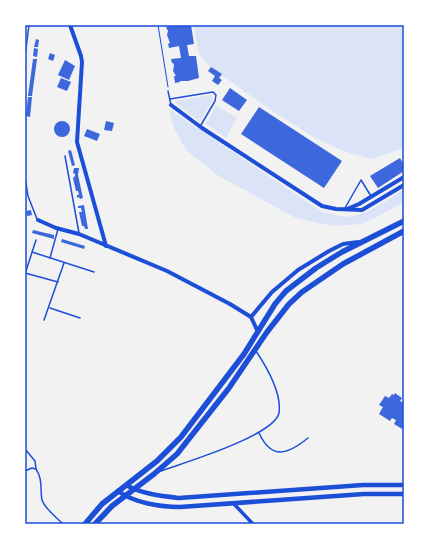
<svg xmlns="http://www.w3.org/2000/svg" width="429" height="549" viewBox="0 0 429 549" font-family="'Open Sans',sans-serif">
<rect width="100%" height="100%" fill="#f2f2f2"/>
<g fill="#dbe4f7">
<polygon points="194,25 404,25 404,148 372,159 343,151 315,138 269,109 212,68 200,56 197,45"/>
<polygon points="211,95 212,96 213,99 200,122 178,105 175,101"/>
<polygon points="216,105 237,118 226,138 206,124"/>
<path d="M 169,109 L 321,211 C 331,214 343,218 354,216 C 371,212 390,198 404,189 L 404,202 L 375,218 L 361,224 L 333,226 L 296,218 L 217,175 L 186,150 L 174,128 Z"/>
</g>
<g fill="#3d67dc">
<polygon points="176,25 191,25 194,44 187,45 189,56 196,56 199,78 188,81 180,81 180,82 175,83 174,76 176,76 173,71 174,65 173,63 172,63 171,59 181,58 179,46 169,48 168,44 170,43 167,35 168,31 166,27"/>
<polygon points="36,39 39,40 38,47 34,47"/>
<polygon points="34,48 38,49 37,57 33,56"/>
<polygon points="50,53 55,55 53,61 48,59"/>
<polygon points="33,59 37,59 32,96 28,96"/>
<polygon points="65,60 75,66 69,80 58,75"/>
<polygon points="211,67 222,74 219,78 222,80 218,85 212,81 215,76 208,71"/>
<polygon points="61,78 71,82 67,91 57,87"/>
<polygon points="230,88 247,100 239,111 222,100"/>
<polygon points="28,97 32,97 30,117 26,116"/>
<polygon points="259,107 342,161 324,188 241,134"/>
<polygon points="106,121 114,123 112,131 104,130"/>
<circle cx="62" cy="129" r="8"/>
<polygon points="87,129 100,134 97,141 84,136"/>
<polygon points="71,150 75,165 72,166 68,151"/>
<polygon points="400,158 404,165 404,171 378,188 370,176"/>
<polygon points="74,168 79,168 78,175 83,198 80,199 79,197 77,198 77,195 79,195 78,191 76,191 73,178 75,176 75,174 73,173"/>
<polygon points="84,205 88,229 85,229 84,226 82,226 79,212 82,212 81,208 78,208 78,206"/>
<polygon points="31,210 32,215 27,216 26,211"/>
<polygon points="33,230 54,235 54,239 32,233"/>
<polygon points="62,239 85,246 84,249 61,242"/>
<polygon points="395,393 402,398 400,401 404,403 404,430 394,424 396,420 392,418 390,421 379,414 383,407 379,405 385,396 389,398 392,394 394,395"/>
</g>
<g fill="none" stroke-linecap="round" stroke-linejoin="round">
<polyline stroke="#1d4ed8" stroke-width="1" points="158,25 168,87"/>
<g stroke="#1d4ed8" stroke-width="1.5">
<polyline points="25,25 29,26"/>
<polyline points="25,56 29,25"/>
<polyline points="168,91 171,105"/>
<polyline points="170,99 213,92 216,95 215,101 201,125"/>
<polyline points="65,156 79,233"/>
<polyline points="25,177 28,196 37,219"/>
<polyline points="345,208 361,180 371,196"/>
<polyline points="32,252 94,272"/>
<polyline points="50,258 58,229"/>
<polyline points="25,273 58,282"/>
<polyline points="25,274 36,240"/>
<polyline points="50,308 80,318"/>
<polyline points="44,320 64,263"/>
<path d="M 259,433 C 272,461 288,454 308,438"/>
<polyline points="25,449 35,461 36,469"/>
<path d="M 25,471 L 32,468 L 36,469 C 43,479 40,490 42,500 C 45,509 56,517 63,524"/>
<path d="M 161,471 C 183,463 274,436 279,413 C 282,393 266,366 256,351"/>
</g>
<polyline stroke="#1d4ed8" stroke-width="3.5" points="233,503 253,524"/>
<g stroke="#1d4ed8" stroke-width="4">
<polyline points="70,25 81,56 82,62 77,142 106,246"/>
<polyline points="171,105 202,128 322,206 336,209 362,210 404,185"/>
<polyline points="347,209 359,204 404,177"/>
<polyline points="38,220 56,228 79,234 167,271 230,304 251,317"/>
<polyline points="258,332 251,317 272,292 298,270 329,251 343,244 358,242"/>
</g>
<g stroke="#1d4ed8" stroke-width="4.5">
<path d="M 126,485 C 142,494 161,496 179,498 L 363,485 L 404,485"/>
<path d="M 118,491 C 134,503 161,507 180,507 L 364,494 L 404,494"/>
</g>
<g stroke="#1d4ed8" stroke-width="5.5">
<polyline points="85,524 102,504 157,461 181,437 244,354 275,304 286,291 316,268 342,252 404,221"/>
<polyline points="95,524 112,506 154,474 177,454 229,388 267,332 289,304 302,292 343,264 404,231"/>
</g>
</g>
<rect width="429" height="549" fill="none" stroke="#ffffff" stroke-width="52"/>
<rect x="26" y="26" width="377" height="497" fill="none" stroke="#1d4ed8" stroke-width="1.5"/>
</svg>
